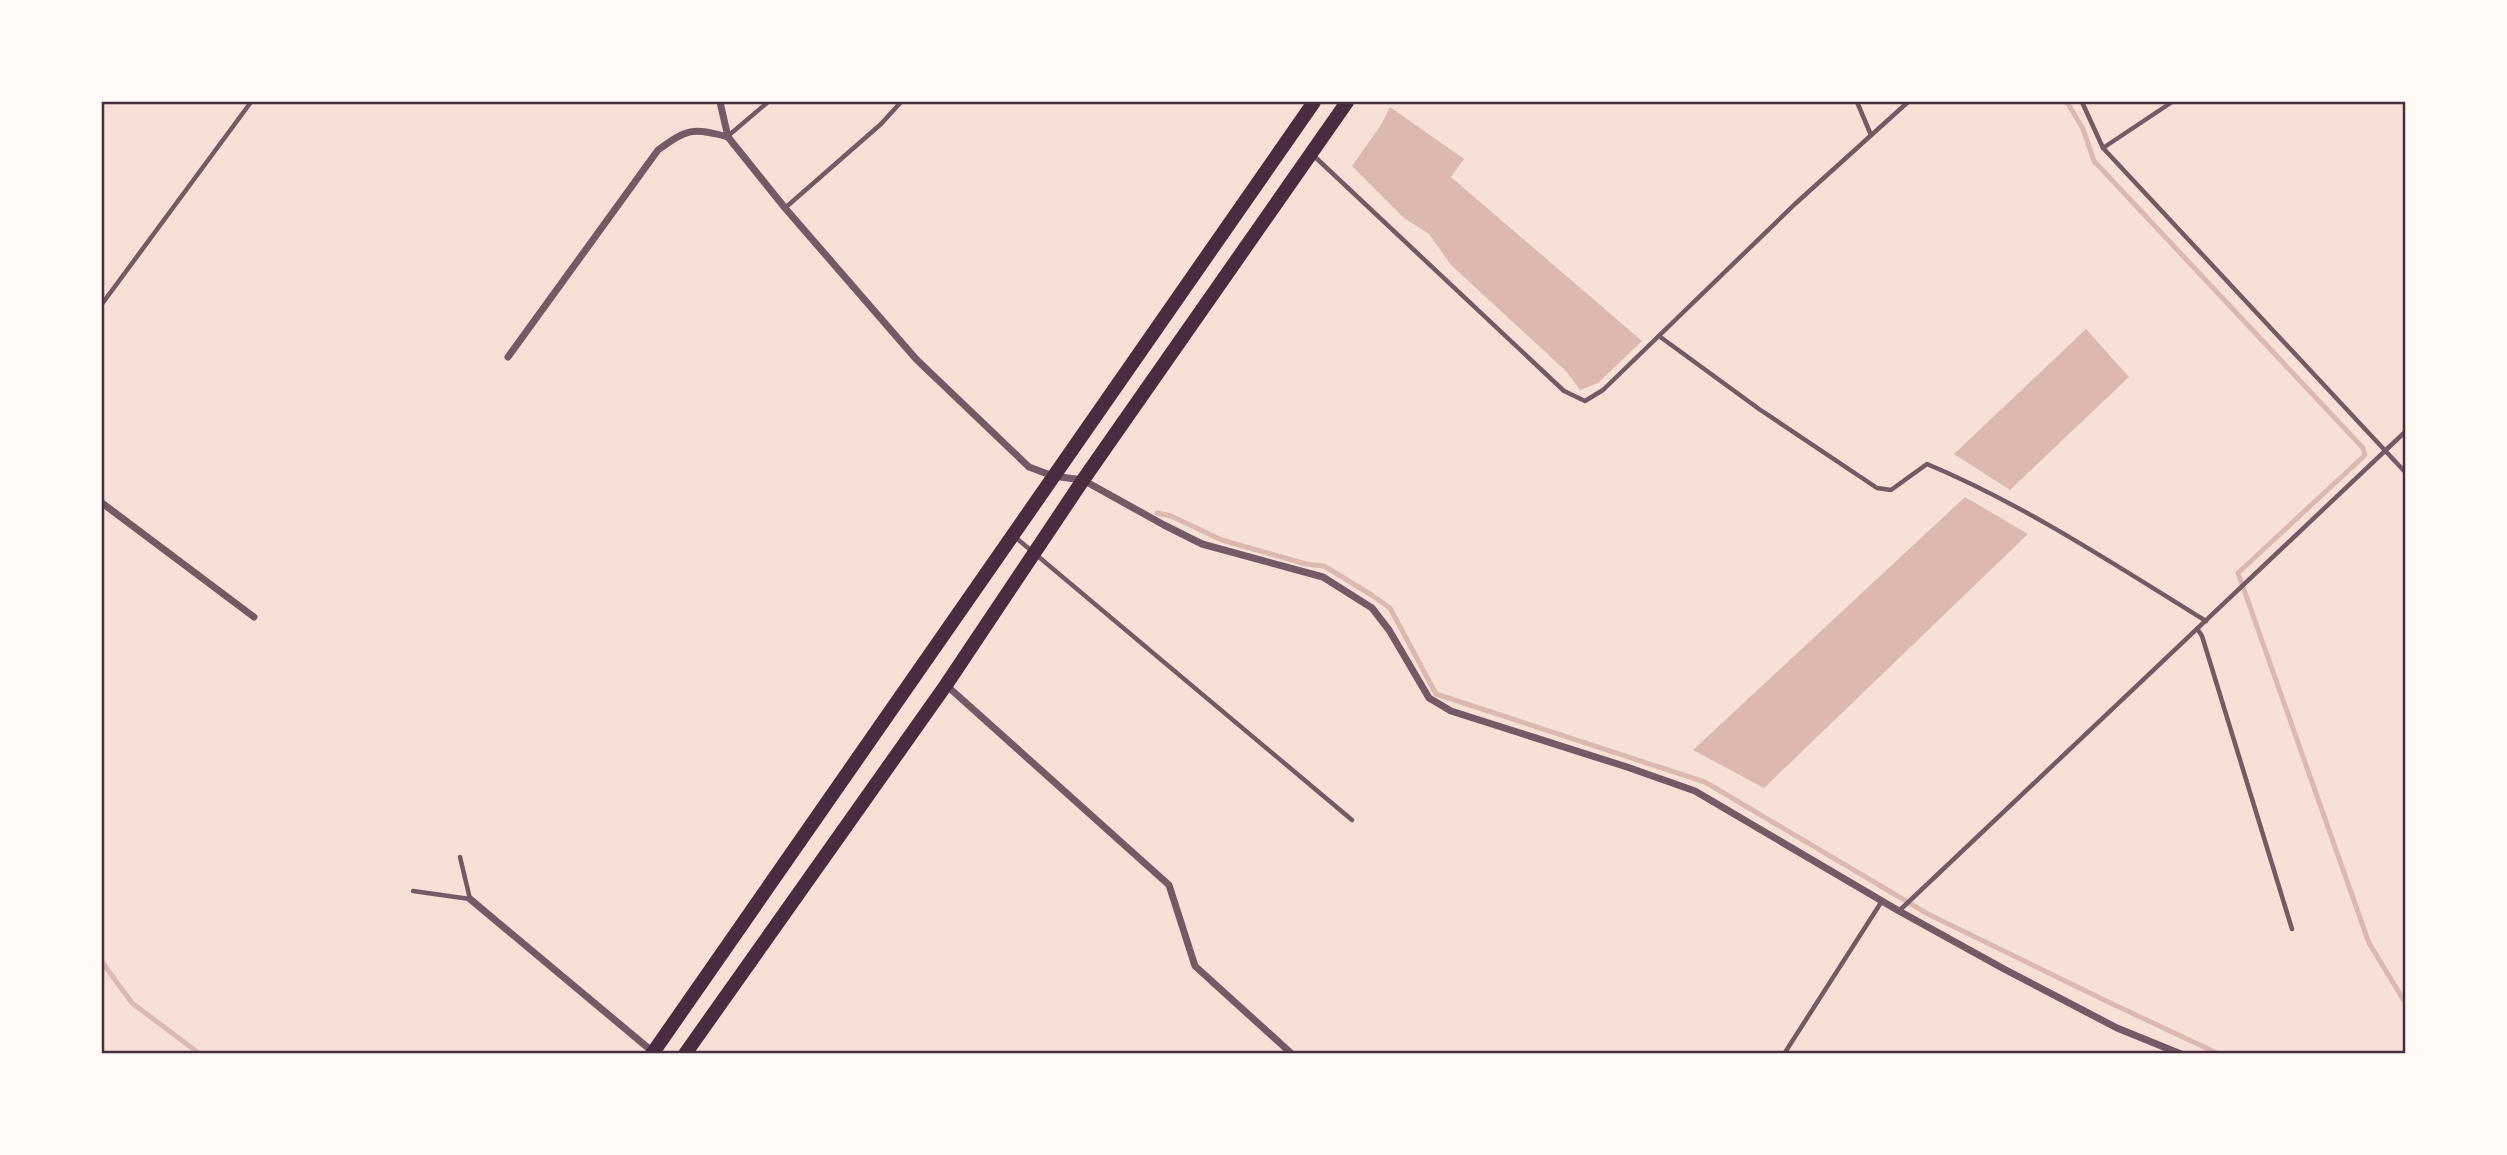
<svg xmlns="http://www.w3.org/2000/svg" width="2507" height="1155" viewBox="0 0 2507 1155" font-family="Figtree,sans-serif">
<rect width="100%" height="100%" fill="#f7e1d7"/>
<g fill="#dcb8b0">
<polygon points="1390,107 1464,159 1451,177 1642,341 1598,383 1580,390 1566,371 1451,265 1429,234 1404,218 1352,166 1381,125"/>
<polygon points="2086,329 2129,377 2010,490 1954,454"/>
<polygon points="1965,497 2028,534 1764,788 1693,750"/>
</g>
<g fill="none" stroke-linecap="round" stroke-linejoin="round">
<g stroke="#dcb8b0" stroke-width="5">
<polyline points="2067,102 2083,129 2094,161 2363,448 2365,455 2238,573 2369,943 2406,1004"/>
<polyline points="1157,513 1171,516 1222,540 1306,564 1324,566 1370,594 1390,608 1436,694 1705,782 1928,914 2102,999 2219,1054"/>
<polyline points="102,962 132,1003 200,1054"/>
</g>
<g stroke="#755966" stroke-width="4.5">
<polyline points="1857,102 1871,135"/>
<polyline points="2082,102 2103,148 2406,473"/>
<polyline points="728,136 768,102"/>
<polyline points="2103,148 2172,102"/>
<polyline points="1314,156 1564,391 1585,401 1603,390 1795,204 1908,102"/>
<polyline points="785,208 881,124 901,102"/>
<polyline points="102,304 251,102"/>
<path d="M 1659,336 L 1759,409 L 1877,488 L 1891,490 L 1927,464 C 2025,505 2115,565 2206,621"/>
<polyline points="1015,537 1352,820"/>
<polyline points="2198,630 2202,636 2292,929"/>
<polyline points="413,891 470,899 460,857"/>
<polyline points="1900,910 2406,431"/>
<polyline points="1784,1054 1882,901"/>
</g>
<g stroke="#755966" stroke-width="7">
<polyline points="720,102 728,137 785,208 916,359 1029,467 1053,476 1083,480 1164,525 1202,544 1323,577 1372,608 1389,630 1429,698 1451,711 1627,767 1695,791 1899,911 2004,969 2117,1028 2181,1054"/>
<path d="M 508,357 L 658,150 C 687,129 692,127 728,137"/>
<polyline points="102,503 254,617"/>
<polyline points="946,685 1169,885 1195,966 1292,1054"/>
<polyline points="470,899 653,1052"/>
</g>
<g stroke="#4a2c40" stroke-width="14">
<polyline points="652,1054 1314,102"/>
<polyline points="685,1054 946,685 1083,480 1347,102"/>
</g>
</g>
<rect width="2507" height="1155" fill="none" stroke="#fffaf5" stroke-width="206"/>
<rect x="103" y="103" width="2301" height="949" fill="none" stroke="#4a2c40" stroke-width="2.5"/>
</svg>
